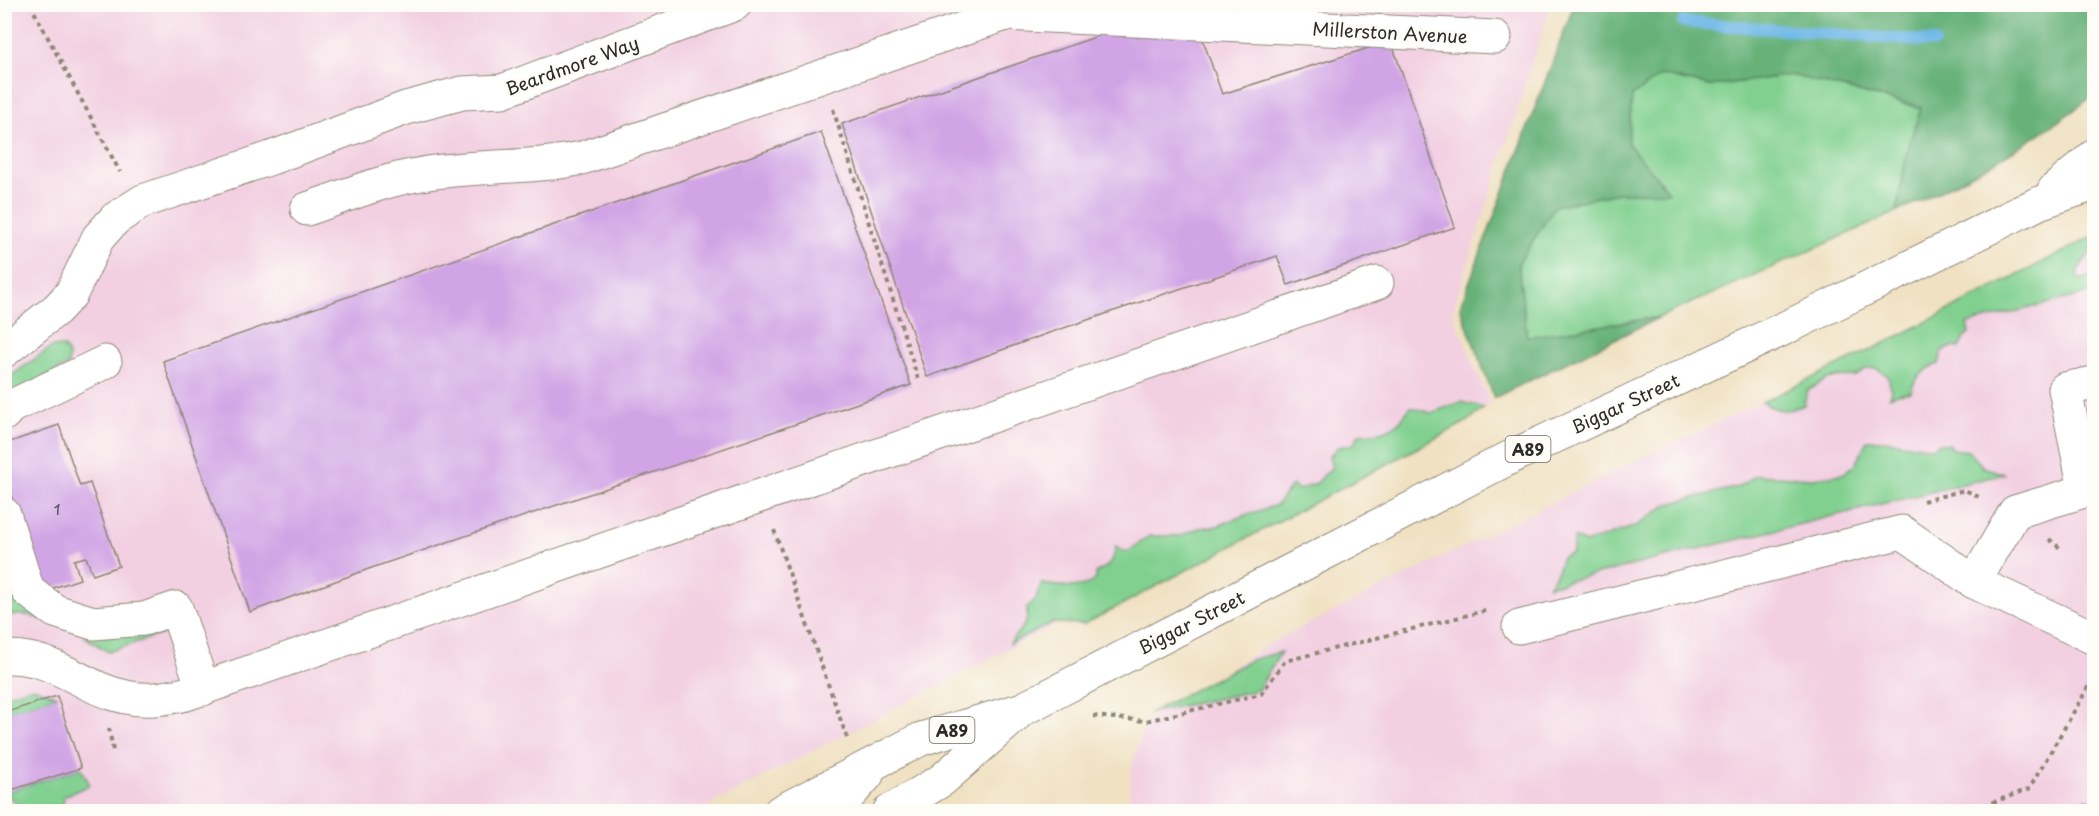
<svg xmlns="http://www.w3.org/2000/svg" width="2099" height="816" viewBox="0 0 2099 816" font-family="'Playpen Sans',sans-serif">
<rect width="100%" height="100%" fill="#fdfcf7"/>
<filter id="ink" filterUnits="userSpaceOnUse"><feTurbulence type="fractalNoise" baseFrequency=".0167" numOctaves="2"/><feDisplacementMap in="SourceGraphic" scale="12" xChannelSelector="R" yChannelSelector="G"/><feConvolveMatrix kernelMatrix="1 2 1 2 8 2 1 2 1" color-interpolation-filters="sRGB"/></filter>
<filter id="wash" filterUnits="userSpaceOnUse"><feTurbulence type="fractalNoise" baseFrequency=".008" numOctaves="4" result="noise"/><feDisplacementMap in="SourceGraphic" scale="24" xChannelSelector="R" yChannelSelector="G"/><feGaussianBlur stdDeviation="1.35" result="paint"/><feColorMatrix in="noise" values="0 0 0 0 0 0 0 0 0 0 0 0 0 0 0 0 0 1.4 0 .05"/><feComposite in="paint" operator="in"/></filter>
<g filter="url(#wash)">
<rect width="100%" height="100%" fill="#f0e1c2"/>
<g fill="#f2cfe1">
<polygon points="5,5 1551,5 1452,312 1490,404 1014,646 698,811 5,812"/>
<polygon points="2094,236 2094,811 1128,812 1132,765 1146,721 1273,642 1636,461 1881,345"/>
</g>
<g fill="#81d090" stroke="#567e5e" stroke-width="1.5">
<polygon points="1661,75 1710,86 1791,75 1921,108 1907,152 1897,212 1660,317 1527,337 1518,264 1555,205 1618,193 1668,191 1628,144 1632,96"/>
<path d="M 2094,236 C 2095,258 2079,258 2077,277 L 2081,280 L 2094,274 L 2094,292 L 1967,324 L 1969,334 L 1964,338 L 1959,348 L 1952,347 L 1942,351 L 1939,364 C 1927,367 1912,380 1911,392 L 1897,394 L 1889,397 L 1891,389 L 1888,376 L 1876,368 L 1866,369 L 1856,376 L 1836,377 L 1827,379 L 1807,391 L 1804,405 C 1786,412 1778,412 1762,402 L 1881,345 Z"/>
<polygon points="52,347 64,347 69,355 68,365 5,397 5,380"/>
<path d="M 1461,402 L 1484,408 L 1468,421 L 1085,624 L 1052,623 L 1010,644 C 1016,630 1032,626 1026,608 L 1036,599 L 1041,584 C 1058,586 1082,591 1096,579 L 1096,572 C 1110,567 1114,561 1116,546 L 1122,551 L 1129,551 L 1149,536 L 1179,536 L 1199,528 L 1218,526 L 1237,518 L 1277,505 L 1292,485 L 1299,490 L 1317,483 L 1332,467 L 1329,457 L 1338,447 L 1354,444 L 1359,434 C 1371,433 1389,433 1398,423 C 1403,418 1406,412 1411,407 L 1431,413 Z"/>
<polygon points="1867,440 1882,440 1933,448 1938,444 1949,444 1953,449 1969,451 1983,467 2004,474 1548,586 1557,572 1562,557 1572,553 1574,538 1586,543 1636,526 1668,504 1738,487 1756,475 1813,478 1843,474 1856,463"/>
<polygon points="4,558 43,620 28,615 5,615"/>
<polygon points="176,629 108,652 85,637"/>
<polygon points="1281,652 1258,690 1149,713 1251,660"/>
<polygon points="33,687 57,696 5,713 4,696"/>
<polygon points="81,768 90,785 64,796 62,811 25,811 5,793 4,779 9,791"/>
</g>
<g fill="#68b27a" stroke="#4a6e52" stroke-width="1.5">
<path d="M 2008,5 L 2014,6 L 2014,4 L 2094,5 L 2094,95 C 2034,142 1966,180 1897,212 L 1907,152 L 1921,107 L 1791,75 L 1710,86 L 1661,75 L 1632,96 L 1628,144 L 1669,192 L 1618,193 L 1555,206 L 1518,264 L 1527,337 L 1660,317 L 1494,398 L 1460,307 L 1574,5 Z"/>
<polygon points="2087,799 2094,803 2094,811 2032,811"/>
</g>
<g fill="none" stroke-linecap="round" stroke-linejoin="round">
<polyline stroke="#6eb8e7" stroke-width="12" points="1683,22 1934,42"/>
</g>
<g id="blocks">
<g fill="#d1a5e5">
<polygon points="1130,25 1199,29 1222,94 1391,41 1455,227 1288,285 1277,256 1046,334 927,377 842,124"/>
<polygon points="821,132 911,385 377,566 250,612 163,361"/>
<polygon points="59,425 80,486 90,483 119,566 93,575 86,557 74,560 80,579 44,591 4,475 4,444"/>
<polygon points="57,696 81,768 8,791 4,779 4,713"/>
</g>
</g>
</g>
<g filter="url(#ink)">
<use href="#blocks" fill-opacity="0" stroke="#8e8676" stroke-width="1.5"/>
<g fill="none" stroke-linecap="round" stroke-linejoin="round">
<g stroke="#8e8676" stroke-width="35">
<g id="minor">
<polyline points="1005,4 1006,14 1495,37"/>
<path d="M 307,209 C 345,196 383,180 422,174 C 475,165 529,169 582,158 L 1006,14"/>
<polyline points="4,351 57,309 71,294 98,238 115,219 143,201 271,158 406,108 462,93 502,91 735,4"/>
<polyline points="4,414 10,407 105,362"/>
<polyline points="2085,490 2065,389 2094,383"/>
<polyline points="4,514 28,591 55,611 93,623 144,619 176,608 203,689"/>
<polyline points="1974,582 2015,512 2094,488"/>
<polyline points="1519,627 1902,532 1974,582 2094,638"/>
<path d="M 4,657 C 55,655 81,688 126,697 C 146,702 166,698 186,694 L 1377,283"/>
</g>
</g>
<g stroke="#8e8676" stroke-width="35">
<g id="major">
<polyline points="2054,190 2094,156"/>
<polyline points="780,812 921,739 1023,709 1509,458 1802,320 2039,203 2094,184"/>
<polyline points="834,812 867,775"/>
<polyline points="889,812 942,780 1015,716"/>
</g>
</g>
<g stroke="#8e8676" stroke-width="4" stroke-dasharray="4.5 4.5" stroke-linecap="butt">
<polyline points="30,4 120,172"/>
<polyline points="833,109 918,379"/>
<polyline points="1923,501 1965,490 1981,498"/>
<polyline points="774,530 847,738"/>
<polyline points="2049,539 2060,548"/>
<polyline points="1093,716 1146,721 1261,694 1285,661 1488,610"/>
<polyline points="109,728 113,751"/>
<polyline points="127,812 132,804"/>
<polyline points="1065,812 1065,807 1088,812"/>
<polyline points="1967,812 2029,789 2094,677"/>
</g>
<use href="#minor" stroke="#fff" stroke-width="33"/>
<use href="#major" stroke="#fff" stroke-width="33"/>
</g>
</g>
<g text-anchor="middle" dominant-baseline="central" stroke-width="6" stroke-linejoin="round" paint-order="stroke">
<g font-size="15" fill="#544a5a">
<text x="57" y="508">1</text>
</g>
<g fill="#fdfcf7" stroke="#6a6a68" stroke-width="1.5">
<rect x="1505.5" y="436" width="45" height="26" rx="4.5"/>
<rect x="929.5" y="717" width="45" height="26" rx="4.5"/>
</g>
<g font-size="16" font-weight="bold" fill="#2b2b2b">
<text x="1528" y="449">A89</text>
<text x="952" y="730">A89</text>
</g>
<g font-size="18" fill="#2b2b2b" stroke="#fdfcf7">
<text transform="translate(1390 32) rotate(3)">Millerston Avenue</text>
<text transform="translate(572 65) rotate(-20)">Beardmore Way</text>
<text transform="translate(1625 403) rotate(-25)">Biggar Street</text>
<text transform="translate(1191 622) rotate(-27)">Biggar Street</text>
</g>
</g>
<rect width="2099" height="816" fill="none" stroke="#fdfcf7" stroke-width="24"/>
</svg>
